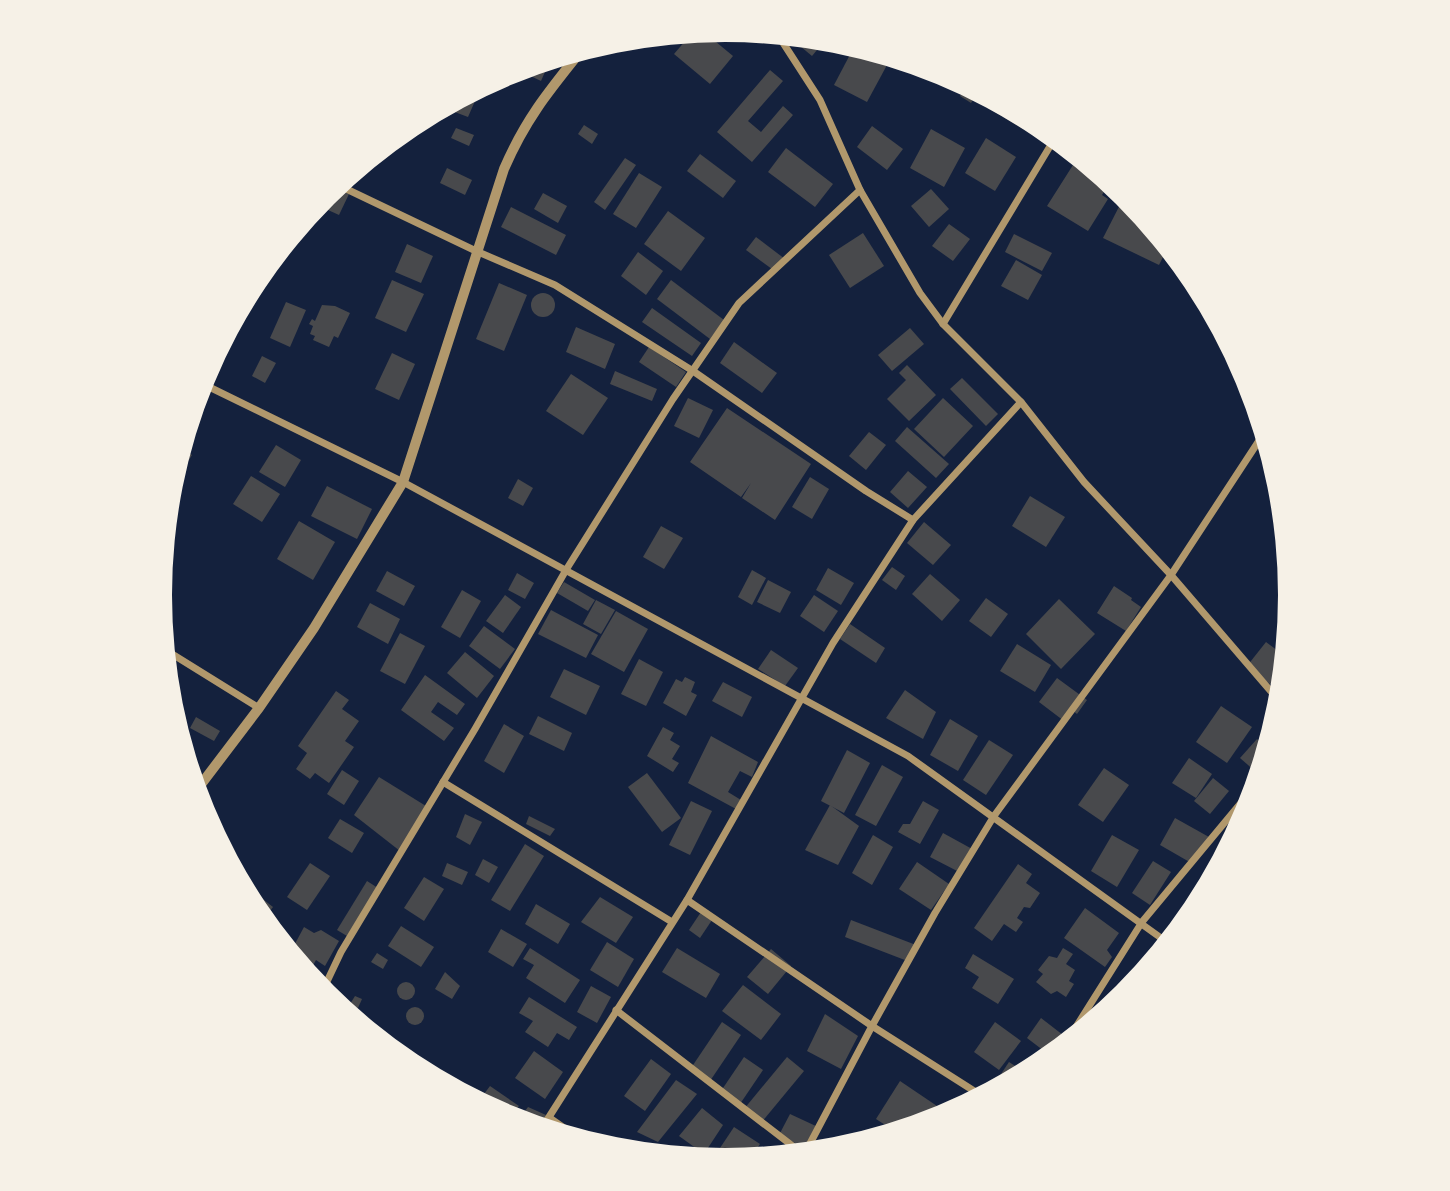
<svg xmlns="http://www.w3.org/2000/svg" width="1450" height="1191" viewBox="0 0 1450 1191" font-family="'Sofia Sans Condensed',sans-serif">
<rect width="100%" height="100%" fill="#14213d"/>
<g fill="#48494c">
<polygon points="704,32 733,56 710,84 674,54 692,33"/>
<polygon points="788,36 815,39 822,44 812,56"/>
<polygon points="854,47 887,65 867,102 834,85"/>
<polygon points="901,61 907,62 931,70 918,73 911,71"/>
<polygon points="542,63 548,65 541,81 518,70"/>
<polygon points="770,70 783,81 748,121 761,132 783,106 793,115 752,162 717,132"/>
<polygon points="966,86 977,93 971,103 960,96"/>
<polygon points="475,91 479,92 468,117 452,111 455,106 452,103"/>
<polygon points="995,101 1029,120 1023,129 990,109"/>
<polygon points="584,125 598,134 592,144 578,134"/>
<polygon points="872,126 903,149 887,170 857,147"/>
<polygon points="456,128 474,135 469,146 451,138"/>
<polygon points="931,129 965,148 944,187 910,168"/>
<polygon points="986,138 1016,157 995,191 965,173"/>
<polygon points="786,148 833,184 815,207 768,172"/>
<polygon points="700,154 736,181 723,198 687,171"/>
<polygon points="625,158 636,165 605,210 594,202"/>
<polygon points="1073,165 1107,187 1102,195 1108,199 1088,231 1047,206"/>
<polygon points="447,168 472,180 465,195 440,183"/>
<polygon points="639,173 662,187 636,228 613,214"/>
<polygon points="335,188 349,194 339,215 317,205"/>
<polygon points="931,189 949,209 929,227 911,206"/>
<polygon points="543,193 567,206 558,223 534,209"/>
<polygon points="1125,195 1168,247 1159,265 1103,238"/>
<polygon points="511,207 566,235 556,255 501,227"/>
<polygon points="668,211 705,238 681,271 644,244"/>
<polygon points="949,224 970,239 953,261 932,246"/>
<polygon points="863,233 884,266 850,288 829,255"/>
<polygon points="1014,234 1052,253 1042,271 1005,252"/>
<polygon points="756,237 785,259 776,272 746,250"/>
<polygon points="407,244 433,256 421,283 395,272"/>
<polygon points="638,252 663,271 646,295 621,276"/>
<polygon points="1016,260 1042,275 1028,300 1001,286"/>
<polygon points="392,280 424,294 406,332 375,318"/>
<polygon points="671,280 724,320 710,339 657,299"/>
<polygon points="499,283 527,295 504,351 476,339"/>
<circle cx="543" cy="305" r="12"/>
<polygon points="286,302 306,310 290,347 270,338"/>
<polygon points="322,305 335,306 350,313 338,338 334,336 329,347 313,340 315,336 310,334 313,326 309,324 312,319 315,321"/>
<polygon points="652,308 701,343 692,356 642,322"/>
<polygon points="576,327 615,344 605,369 566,352"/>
<polygon points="910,328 924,344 892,371 878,355"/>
<polygon points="734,342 777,373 762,393 720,363"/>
<polygon points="649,347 686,372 676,387 639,362"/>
<polygon points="392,353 415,364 399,400 375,389"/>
<polygon points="262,356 276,363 265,383 252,376"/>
<polygon points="907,365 936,395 909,421 887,399 906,380 899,373"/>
<polygon points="615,371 657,389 652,401 610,384"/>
<polygon points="571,374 608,398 583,435 546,411"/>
<polygon points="962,378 998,414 986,426 950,389"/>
<polygon points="688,398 713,410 699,438 674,426"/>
<polygon points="943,398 973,426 944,457 914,429"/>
<polygon points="727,408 811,464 775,520 742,498 751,483 741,497 690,462"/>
<polygon points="907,427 949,464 936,478 895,441"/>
<polygon points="869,432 886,445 866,470 849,456"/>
<polygon points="276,445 301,460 285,487 259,472"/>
<polygon points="181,448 192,455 170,490 170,485"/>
<polygon points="908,471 927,487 908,508 890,492"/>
<polygon points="251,476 280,494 262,522 233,504"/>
<polygon points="810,477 829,489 812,519 792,507"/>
<polygon points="518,479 533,488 523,506 508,498"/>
<polygon points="327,486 372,509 357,539 311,516"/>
<polygon points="1030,496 1065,517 1046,547 1012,526"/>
<polygon points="299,521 335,542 313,580 277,559"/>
<polygon points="924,522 951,545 933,565 907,543"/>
<polygon points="661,526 683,538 664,569 643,557"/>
<polygon points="892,567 905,576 896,590 882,580"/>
<polygon points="828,568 854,583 841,605 816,590"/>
<polygon points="752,570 766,578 752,605 738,597"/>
<polygon points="387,571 415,586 404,606 376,591"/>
<polygon points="517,573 534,583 525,599 508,590"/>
<polygon points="930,574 960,600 942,621 912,594"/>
<polygon points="768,580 791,592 780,613 757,602"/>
<polygon points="564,582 595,600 588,611 557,593"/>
<polygon points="1114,586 1132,598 1131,600 1141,607 1126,631 1097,613"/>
<polygon points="462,590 481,601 460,638 441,627"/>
<polygon points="505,595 521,607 503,633 486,621"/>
<polygon points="814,595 838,611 824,632 800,616"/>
<polygon points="986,598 1008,614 991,637 969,621"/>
<polygon points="1059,599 1095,634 1061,669 1026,634"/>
<polygon points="596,600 615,610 601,634 583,624"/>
<polygon points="370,603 400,619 388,644 357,627"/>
<polygon points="551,610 598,635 586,658 538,634"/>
<polygon points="616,611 648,629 624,672 591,654"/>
<polygon points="850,624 885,648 876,663 840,639"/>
<polygon points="484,626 515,649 500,669 469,646"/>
<polygon points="400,633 425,646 405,684 380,671"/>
<polygon points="1266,642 1285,656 1283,676 1274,687 1247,666"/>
<polygon points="1017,644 1051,665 1035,692 1000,671"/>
<polygon points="771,650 798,668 785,686 758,669"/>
<polygon points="465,652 494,676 477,698 447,673"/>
<polygon points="639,659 663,672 646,706 621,694"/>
<polygon points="564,669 600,686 586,715 550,697"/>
<polygon points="167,673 177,678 169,694"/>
<polygon points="425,675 465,704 457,715 438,702 431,712 454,728 444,741 401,710"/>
<polygon points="685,677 695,682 691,692 697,695 686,716 663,703 676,679 682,682"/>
<polygon points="1057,678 1087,700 1077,714 1072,710 1064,721 1039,702"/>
<polygon points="723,682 752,697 742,717 712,701"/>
<polygon points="905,690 936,712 923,739 886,718"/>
<polygon points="336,691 349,700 342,709 359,721 345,741 354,747 329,783 315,773 310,779 296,769 307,753 298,746"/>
<polygon points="1221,706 1252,727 1227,763 1196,742"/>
<polygon points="538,716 572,733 564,751 529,734"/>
<polygon points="196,717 220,731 214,741 190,728"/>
<polygon points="950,719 978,736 958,771 930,755"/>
<polygon points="504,724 524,736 504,773 484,761"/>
<polygon points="663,727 674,733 670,740 680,746 672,759 679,763 673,772 647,756"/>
<polygon points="711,736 758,762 752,777 740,771 728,792 741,800 736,809 688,783"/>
<polygon points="1257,739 1267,748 1262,765 1256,772 1240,758"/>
<polygon points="989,740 1013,755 986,795 963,780"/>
<polygon points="847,750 870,763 844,813 821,801"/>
<polygon points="1189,758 1212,774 1196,798 1172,783"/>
<polygon points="882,765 903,777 876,826 855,815"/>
<polygon points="1104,768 1129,785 1103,822 1078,805"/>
<polygon points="342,770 359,781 344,805 327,794"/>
<polygon points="647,773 681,818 662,832 628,787"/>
<polygon points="379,777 426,806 400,851 354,815"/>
<polygon points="1213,778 1229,791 1210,814 1194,801"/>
<polygon points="691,801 712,811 690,855 669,845"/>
<polygon points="923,801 939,810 920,844 898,832 903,824 910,824"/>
<polygon points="830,805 859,826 838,865 805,850"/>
<polygon points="465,814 482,822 470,845 456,837"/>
<polygon points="529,816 555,829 550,836 526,824"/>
<polygon points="1175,818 1209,837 1193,864 1160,845"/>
<polygon points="340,819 364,833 352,853 328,838"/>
<polygon points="943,833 974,850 961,873 930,857"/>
<polygon points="873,835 893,847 872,885 852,873"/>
<polygon points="1112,835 1139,850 1117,887 1091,871"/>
<polygon points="525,844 544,856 510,911 491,900"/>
<polygon points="483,859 498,867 489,883 475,875"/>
<polygon points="1153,861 1171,872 1150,905 1132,893"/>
<polygon points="917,862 949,884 931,910 899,889"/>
<polygon points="310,863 330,876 307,910 287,897"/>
<polygon points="447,863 468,872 462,885 442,876"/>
<polygon points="1018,864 1032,874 1026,883 1040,893 1030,908 1024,907 1017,918 1023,922 1016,932 1004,924 992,941 974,928"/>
<polygon points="1210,872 1214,875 1191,915 1183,909"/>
<polygon points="424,877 444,889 424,921 404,908"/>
<polygon points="367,881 381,890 352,939 337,930"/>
<polygon points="255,893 273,907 263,920 248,898"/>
<polygon points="600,897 633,917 616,943 581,922"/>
<polygon points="536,904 570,924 558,944 525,924"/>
<polygon points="1085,908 1119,933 1107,950 1112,957 1105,967 1064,938"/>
<polygon points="701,912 712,920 700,938 689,930"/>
<polygon points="851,920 916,945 910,962 845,937"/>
<polygon points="401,926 434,947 421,967 388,946"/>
<polygon points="304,927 314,933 321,930 339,941 325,966 316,960 310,971 300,965 290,953"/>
<polygon points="501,929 527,944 513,967 488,952"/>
<polygon points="607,942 634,959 618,987 590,970"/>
<polygon points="530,948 580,980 565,1003 526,978 534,965 523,959"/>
<polygon points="677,948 720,974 706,998 662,972"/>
<polygon points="1063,948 1073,954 1066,964 1075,970 1069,981 1074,984 1066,997 1057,991 1051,994 1036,982 1043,974 1038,970 1049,956 1057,958"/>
<polygon points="771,949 791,966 768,994 747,977"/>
<polygon points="377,953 388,960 383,969 371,962"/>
<polygon points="973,954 1014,979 998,1004 972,988 979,977 965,968"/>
<polygon points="445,972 460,986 452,999 435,989"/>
<circle cx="406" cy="991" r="9"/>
<polygon points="743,985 781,1014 761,1040 722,1011"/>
<polygon points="591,986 611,997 597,1023 577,1012"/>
<polygon points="355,996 362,999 358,1008 350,1004"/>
<polygon points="529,997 577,1027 569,1040 557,1033 548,1047 525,1032 533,1021 519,1013"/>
<circle cx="415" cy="1016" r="9"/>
<polygon points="825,1014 858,1036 841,1069 807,1051"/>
<polygon points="1041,1018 1063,1035 1048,1054 1027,1038"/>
<polygon points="722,1022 741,1035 710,1081 691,1068"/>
<polygon points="995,1022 1021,1041 999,1070 974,1052"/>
<polygon points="534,1051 563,1072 545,1099 515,1078"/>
<polygon points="744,1057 763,1070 740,1104 721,1091"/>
<polygon points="787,1057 804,1071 761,1123 744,1109"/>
<polygon points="651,1059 671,1074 645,1111 624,1096"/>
<polygon points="1009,1062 1026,1073 1004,1085 997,1080"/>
<polygon points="676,1080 697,1094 658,1142 637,1132"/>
<polygon points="900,1081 937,1106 926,1123 896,1132 876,1119"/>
<polygon points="490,1086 519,1106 508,1118 478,1102"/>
<polygon points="528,1107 546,1115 542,1125 522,1115"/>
<polygon points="702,1108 723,1125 704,1154 679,1136"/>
<polygon points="790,1114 818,1127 807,1149 779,1135"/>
<polygon points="734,1127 760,1144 750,1159 719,1161 714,1157"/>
<polygon points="629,1142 651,1154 622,1151"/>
<polygon points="679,1146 697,1159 673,1156"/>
<polygon points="768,1146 781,1156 759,1158"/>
</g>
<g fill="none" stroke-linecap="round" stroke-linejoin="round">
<g stroke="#b1986c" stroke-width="7">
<polyline points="778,35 820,100 860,190 920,293 943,324 1021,402 1084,482 1171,575 1280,702"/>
<polyline points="338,185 476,251 555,285 693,371 866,491 913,520"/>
<polyline points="943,324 1055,138"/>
<polyline points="201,383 403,482 908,756 1168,943"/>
<polyline points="164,649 259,708"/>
<polyline points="443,782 672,922"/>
<polyline points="687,900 872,1026 982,1096"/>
<polyline points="322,992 341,952 475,729 566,570 673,399 739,303 860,190"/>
<polyline points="616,1010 803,1154"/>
<polyline points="1064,1046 1142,922 1255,786"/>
<polyline points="550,1118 583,1141"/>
<polyline points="542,1128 687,900 833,643 913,520 1021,402"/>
<polyline points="805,1153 872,1026 935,913 994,816 1171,575 1264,433"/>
</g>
<path stroke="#b1986c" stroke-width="10" d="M 196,791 L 259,708 L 314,628 L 403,482 L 504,169 C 525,120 548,92 581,51"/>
</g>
<path d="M0 0H1450V1191H0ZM172 595a553 553 0 1 1 1106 0a553 553 0 1 1-1106 0Z" fill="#f6f1e7" fill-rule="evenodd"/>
</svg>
